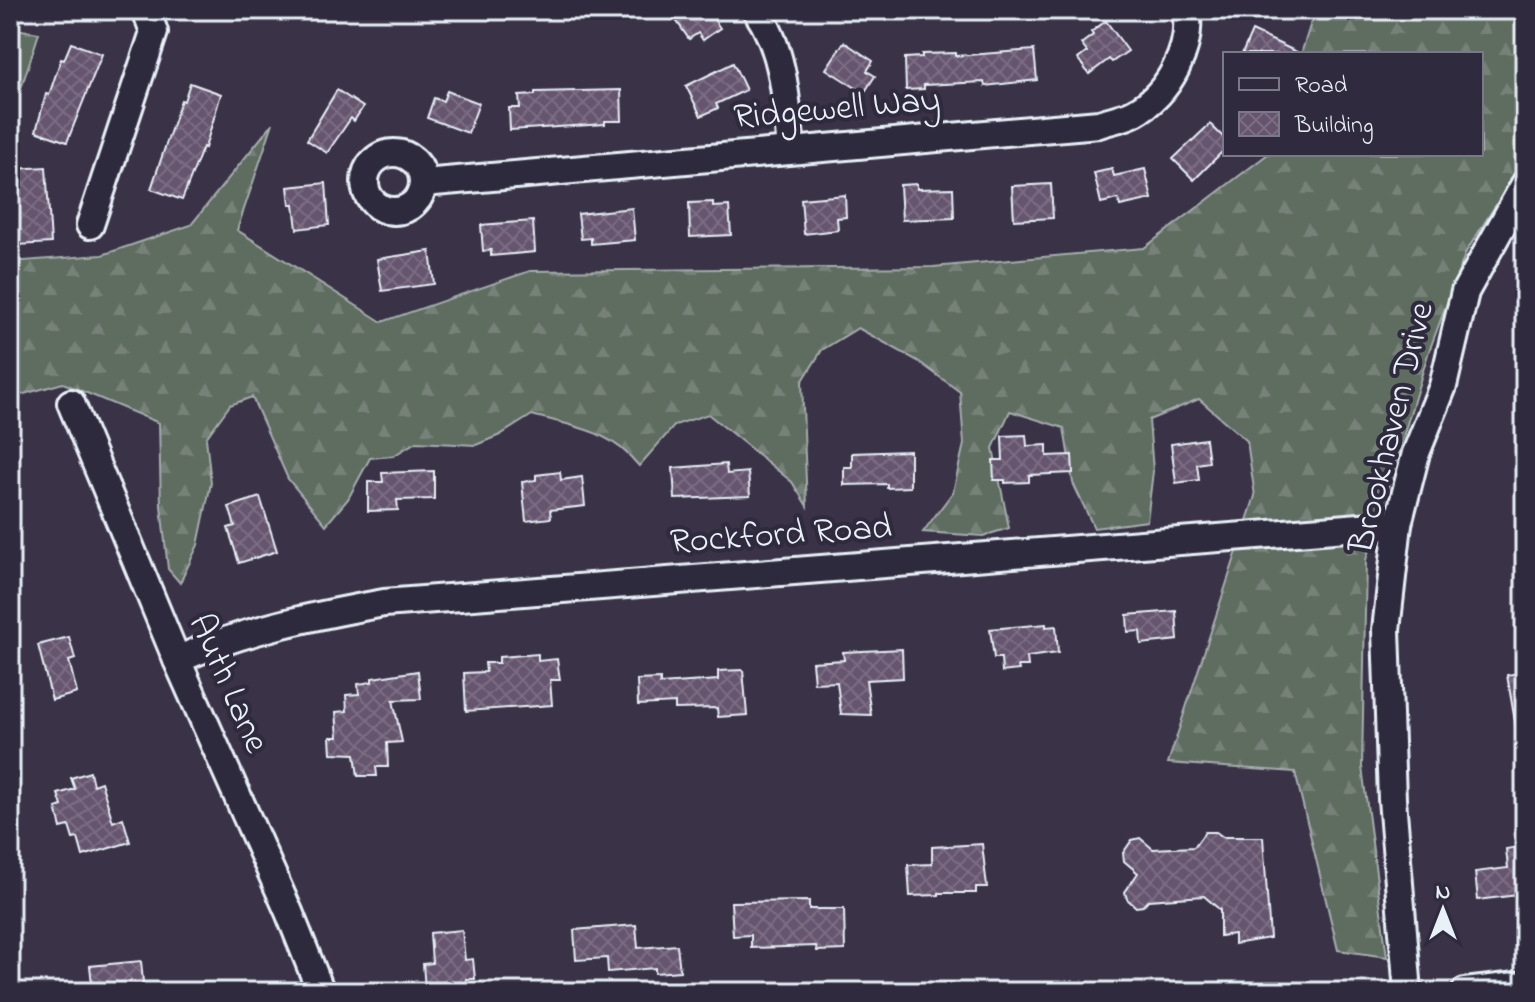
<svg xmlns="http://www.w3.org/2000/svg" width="1535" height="1002" viewBox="0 0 1535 1002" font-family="'Indie Flower',sans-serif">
<defs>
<pattern id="forest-firs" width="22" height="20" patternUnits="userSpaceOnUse" patternTransform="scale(2)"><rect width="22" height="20" fill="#5f6c61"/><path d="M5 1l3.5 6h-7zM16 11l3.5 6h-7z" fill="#768178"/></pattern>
<pattern id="building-cross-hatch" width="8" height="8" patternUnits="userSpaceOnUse" patternTransform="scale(2)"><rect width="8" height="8" fill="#66546e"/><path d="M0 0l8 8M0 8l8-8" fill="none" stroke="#7c6d83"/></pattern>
</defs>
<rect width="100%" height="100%" fill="#3a3247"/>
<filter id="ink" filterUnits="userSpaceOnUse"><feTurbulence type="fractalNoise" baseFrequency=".0125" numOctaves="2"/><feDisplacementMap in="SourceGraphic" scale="16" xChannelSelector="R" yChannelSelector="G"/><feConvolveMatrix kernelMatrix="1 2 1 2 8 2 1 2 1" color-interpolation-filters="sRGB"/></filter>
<g filter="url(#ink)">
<g fill="url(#forest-firs)" stroke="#a4aeac" stroke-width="2">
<path d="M 1315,10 L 1525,10 L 1525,159 L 1466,252 L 1428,354 L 1366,560 L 1362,767 L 1387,957 L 1338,950 L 1295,772 L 1168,763 L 1255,496 L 1247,441 L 1199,399 L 1149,420 L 1153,471 L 1147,521 L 1094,528 L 1073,483 L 1064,428 L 1010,411 L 993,448 L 1009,528 L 983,536 L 923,532 L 953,492 L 964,444 L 960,392 L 918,361 L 858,328 L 822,350 L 802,382 L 807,506 L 792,482 L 708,414 L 675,425 L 639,466 C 609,429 575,427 532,415 L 500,435 L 476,445 L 416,442 L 393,456 L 370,458 L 348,499 L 326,525 L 288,479 L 252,397 L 230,405 L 206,438 L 211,483 L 198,545 L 180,583 L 168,569 L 161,506 L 159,423 L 63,383 L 10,398 L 10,250 L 11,262 L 102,255 L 191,225 L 273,123 L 237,230 L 382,322 L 530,271 L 933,267 L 1144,248 L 1268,154 L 1481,154 L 1481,54 L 1301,54 Z"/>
<polygon points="10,28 39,33 10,122"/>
</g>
<g fill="url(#building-cross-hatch)" stroke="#e8f1f8" stroke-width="2">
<polygon points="669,10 707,10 720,28 703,40 698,33 689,39"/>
<polygon points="1106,21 1128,51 1112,62 1109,59 1089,74 1078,59 1087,52 1081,44 1093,35 1091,32"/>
<polygon points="1252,31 1301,54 1242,54"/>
<polygon points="844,42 873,61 867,71 875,76 864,93 826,69"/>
<polygon points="71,43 102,54 67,142 36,131 46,94 49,95 61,59 64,60"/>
<polygon points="1034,50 1037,80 985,86 984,82 924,85 924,89 906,90 905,58 922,57 922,54 956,53 956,56"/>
<polygon points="733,63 746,90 716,104 718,108 701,116 686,86"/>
<polygon points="190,83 221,94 205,148 203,147 182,200 151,189 181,100 184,101"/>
<polygon points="337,90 363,107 354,121 351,118 327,153 307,140"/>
<polygon points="621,90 622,121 605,121 605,124 510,130 509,108 520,108 519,96 535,95 535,92"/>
<polygon points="447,91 479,103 468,133 427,118 434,98 443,101"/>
<polygon points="1210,124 1225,139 1225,149 1194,180 1173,159"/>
<polygon points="46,167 51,243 17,245 13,169"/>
<polygon points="1112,169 1114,176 1145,169 1152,199 1120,206 1118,199 1101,203 1094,173"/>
<polygon points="326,183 329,225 297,229 294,204 290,204 288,187"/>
<polygon points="917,184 917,189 953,188 954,218 902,220 900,185"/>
<polygon points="1051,184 1053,218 1014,220 1012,186"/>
<polygon points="845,195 846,217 837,218 838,230 804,234 801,199"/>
<polygon points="713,202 713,207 729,206 731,235 690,237 689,203"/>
<polygon points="632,208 635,240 591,244 591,238 581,239 578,214"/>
<polygon points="533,221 535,252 491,256 491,250 483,251 481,225"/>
<polygon points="430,251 434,284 382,291 377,259"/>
<polygon points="1026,435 1027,446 1047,445 1047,456 1072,455 1073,473 1029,475 1029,482 1005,483 1005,480 994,480 993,460 1003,460 1002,436"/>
<polygon points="1206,439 1209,462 1197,464 1199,480 1176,483 1171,444"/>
<polygon points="910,451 910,487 887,488 887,484 844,485 844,467 852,467 852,453"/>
<polygon points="726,464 727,474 748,472 750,496 675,499 673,468"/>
<polygon points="434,471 434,499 397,500 398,510 368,511 368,482 383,482 382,473"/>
<polygon points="560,472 561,480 582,477 585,506 550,510 551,518 526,521 522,482 536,480 536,475"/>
<polygon points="260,497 277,551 239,563 228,528 235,526 229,507"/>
<polygon points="1176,611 1178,640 1141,644 1140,631 1128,632 1127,615"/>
<polygon points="1046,624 1046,627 1056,626 1058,653 1027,657 1028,666 1018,666 1019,670 1002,672 1001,658 994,658 990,629"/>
<polygon points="69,637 75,659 69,661 77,693 52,700 38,645"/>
<polygon points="902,649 903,678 866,680 871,715 841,714 837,682 814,683 812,662 844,660 843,652"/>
<polygon points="538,654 538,661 557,659 560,680 550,680 552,705 466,711 464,673 486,672 485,663 499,663 499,657"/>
<polygon points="743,670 747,715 718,717 717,708 675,709 675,703 638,705 637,680 660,679 660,684 718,680 718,671"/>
<polygon points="418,671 421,699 393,700 402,742 387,743 388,767 376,767 377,776 358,776 355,754 331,753 330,737 338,737 336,712 347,711 346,695 359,694 358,684 372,682 372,678"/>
<polygon points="1525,672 1525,727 1516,727 1507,675"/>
<polygon points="90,772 93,785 101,782 113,822 123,818 130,842 83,856 78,838 73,839 69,826 61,828 56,808 62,806 58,794 75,789 71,778"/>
<polygon points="1205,832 1216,832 1223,837 1263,837 1270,938 1234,944 1234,934 1220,936 1220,910 1204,896 1148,900 1143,906 1136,907 1127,899 1125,892 1138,873 1124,861 1123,853 1132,840 1140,838 1153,849 1194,847"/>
<polygon points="982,844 987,887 976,887 976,893 939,893 939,895 910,896 908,865 932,864 932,847"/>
<polygon points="1525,846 1525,894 1478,900 1475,872 1508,868 1506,849"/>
<polygon points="809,901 809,909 844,909 845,950 817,951 816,946 751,948 751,935 733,936 731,902"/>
<polygon points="636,925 638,948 677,945 680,971 655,973 655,968 608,972 607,958 576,960 574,930"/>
<polygon points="462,930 465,960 473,959 475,979 466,979 467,985 425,989 423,964 432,963 430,933"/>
<polygon points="141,961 144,992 93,992 90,966"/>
</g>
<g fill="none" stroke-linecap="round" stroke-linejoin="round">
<g stroke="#e8f1f8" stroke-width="32">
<g id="minor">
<path d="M 756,10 C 785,51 786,101 791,150"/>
<circle cx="394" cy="182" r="29"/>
<path d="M 423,183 L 1099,124 C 1110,120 1125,118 1135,112 C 1169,94 1193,47 1186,10"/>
<polyline points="90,225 154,32 146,10"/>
<polyline points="71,403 177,660 289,912 321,992"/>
<path d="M 177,660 C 243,630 313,616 384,603 L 1398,524"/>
<polyline points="1408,992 1392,799 1386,630 1398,524 1416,453 1443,386 1465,292 1525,184"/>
<polyline points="1465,992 1525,985"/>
</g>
</g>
<use href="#minor" stroke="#2f2a3d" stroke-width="26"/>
</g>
</g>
<g text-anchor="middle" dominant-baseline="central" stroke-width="8" stroke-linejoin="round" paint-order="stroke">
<g font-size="36" fill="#e8f1f8" stroke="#2f2a3d">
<text transform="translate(837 110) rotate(-5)">Ridgewell Way</text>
<text transform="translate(1393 428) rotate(-76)">Brookhaven Drive</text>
<text transform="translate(781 536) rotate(-4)">Rockford Road</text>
<text transform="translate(227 684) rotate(66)">Auth Lane</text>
</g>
</g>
<rect width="1535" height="1002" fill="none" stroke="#2f2a3d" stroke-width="40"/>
<rect x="20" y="20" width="1495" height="962" fill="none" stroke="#e8f1f8" stroke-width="3" filter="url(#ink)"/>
<rect x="1223" y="52" width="260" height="104" fill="#2f2a3d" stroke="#797a88" stroke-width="2"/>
<rect x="1239" y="78" width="40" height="12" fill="#2f2a3d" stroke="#797a88" stroke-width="2"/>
<text x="1295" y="92" font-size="24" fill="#e8f1f8">Road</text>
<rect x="1239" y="112" width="40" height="24" fill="url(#building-cross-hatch)" stroke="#797a88" stroke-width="2"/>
<text x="1295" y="132" font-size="24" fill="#e8f1f8">Building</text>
<g transform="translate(1443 910)" stroke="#2f2a3d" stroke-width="6" paint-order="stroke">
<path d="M0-6L14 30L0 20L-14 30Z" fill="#e8f1f8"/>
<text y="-12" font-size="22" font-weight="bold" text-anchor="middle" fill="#e8f1f8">N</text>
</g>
</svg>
